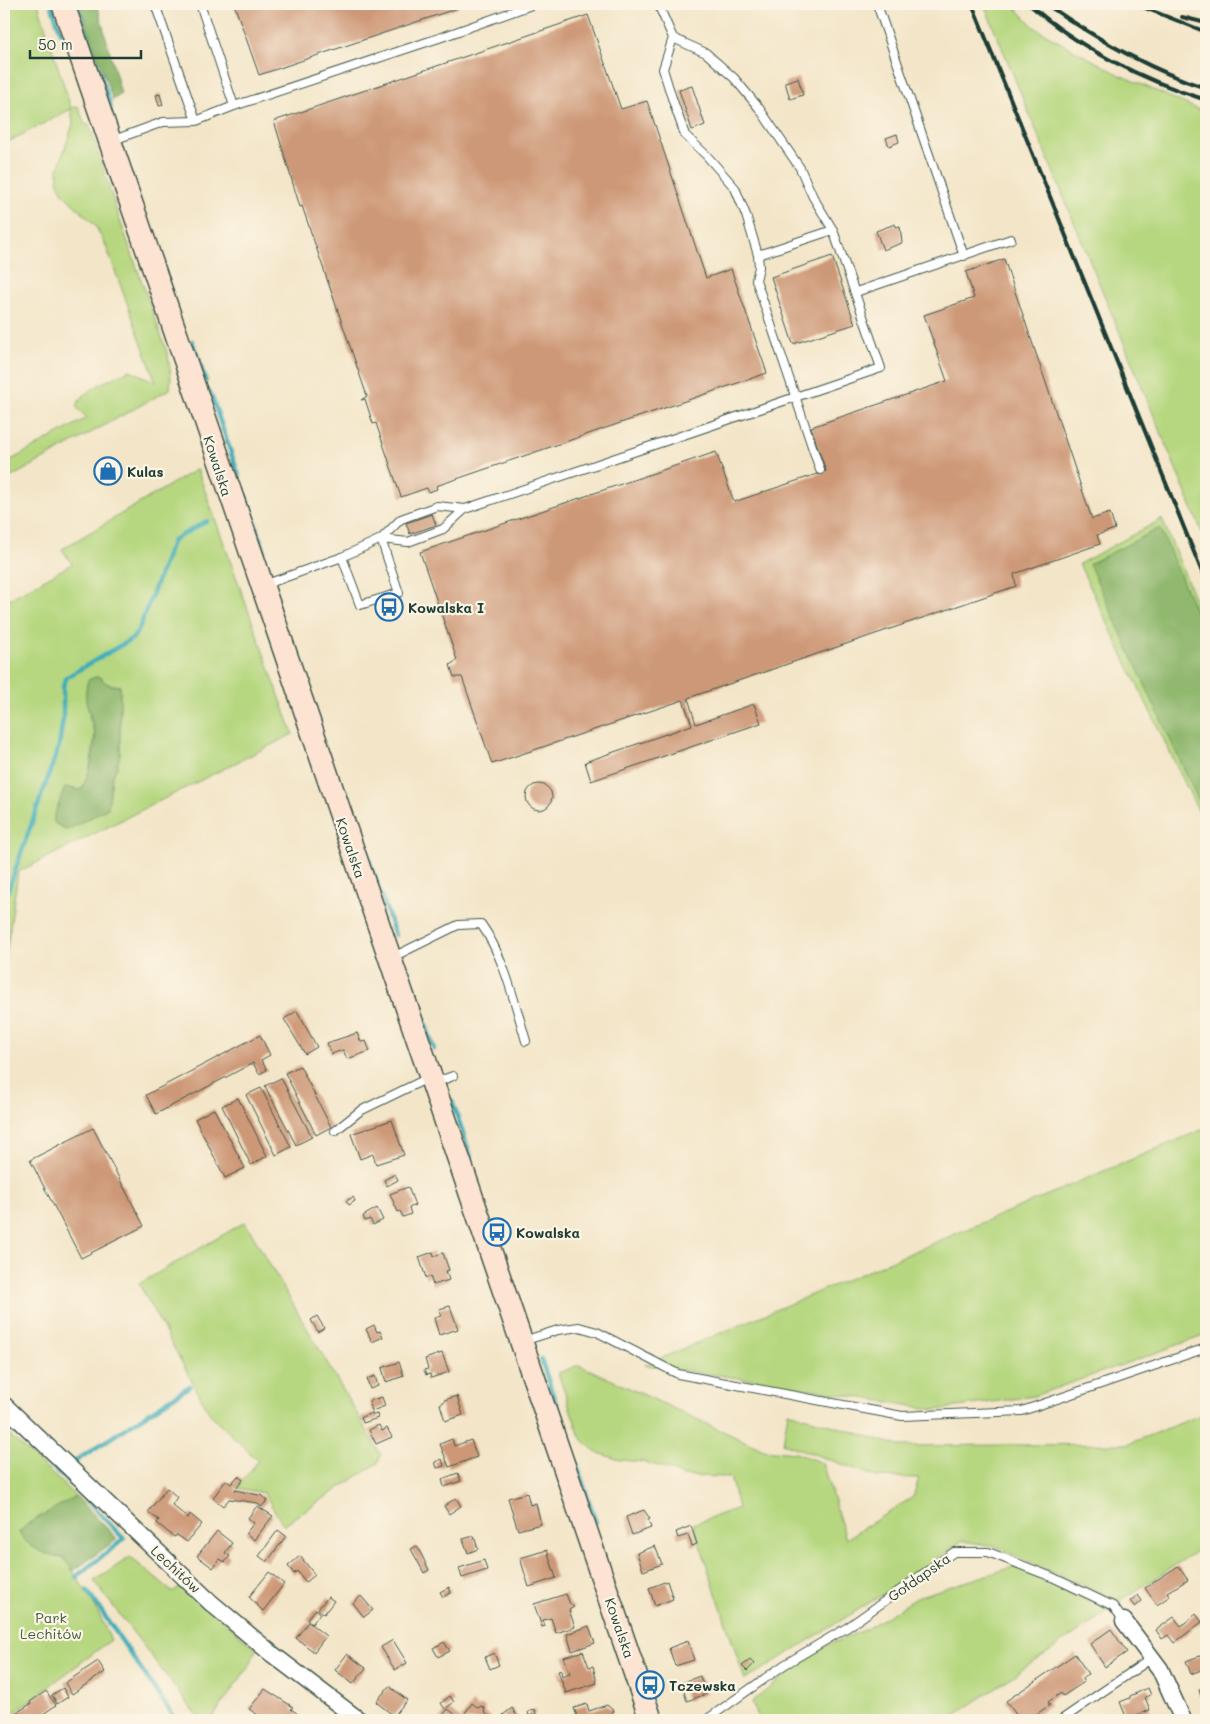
<svg xmlns="http://www.w3.org/2000/svg" width="1210" height="1724" viewBox="0 0 1210 1724" font-family="Mali,sans-serif">
<rect width="100%" height="100%" fill="#fcf5e5"/>
<filter id="ink" filterUnits="userSpaceOnUse"><feTurbulence type="fractalNoise" baseFrequency=".02" numOctaves="2"/><feDisplacementMap in="SourceGraphic" scale="10" xChannelSelector="R" yChannelSelector="G"/><feConvolveMatrix kernelMatrix="1 2 1 2 8 2 1 2 1" color-interpolation-filters="sRGB"/></filter>
<filter id="wash" filterUnits="userSpaceOnUse"><feTurbulence type="fractalNoise" baseFrequency=".0096" numOctaves="4" result="noise"/><feDisplacementMap in="SourceGraphic" scale="20" xChannelSelector="R" yChannelSelector="G"/><feGaussianBlur stdDeviation="1.12" result="paint"/><feColorMatrix in="noise" values="0 0 0 0 0 0 0 0 0 0 0 0 0 0 0 0 0 1.4 0 .05"/><feComposite in="paint" operator="in"/></filter>
<g filter="url(#wash)">
<rect width="100%" height="100%" fill="#f3e5c8"/>
<g fill="#b6d77f" stroke="#6a8a5a" fill-rule="evenodd">
<path d="M 4,4 L 38,4 L 71,108 L 78,106 L 85,125 L 89,124 L 118,215 L 168,355 L 171,378 L 170,389 L 4,481 L 4,464 L 87,418 L 76,407 C 82,389 114,378 130,370 L 156,382 L 106,246 L 95,225 L 64,195 L 58,183 L 58,169 L 73,124 L 71,109 L 4,144 Z"/>
<polygon points="984,4 1012,4 1034,27 1063,44 1122,76 1206,113 1206,542"/>
<path d="M 197,469 L 293,734 L 18,872 L 4,970 L 4,602 L 72,564 L 62,549 ZM 101,677 L 105,683 L 120,686 L 120,754 L 117,767 L 112,777 L 108,808 L 67,830 L 60,801 L 65,788 L 81,790 L 89,775 L 95,734 L 89,717 Z"/>
<polygon points="1162,519 1206,626 1206,827 1079,564"/>
<polygon points="1206,1128 1206,1335 1034,1396 936,1410 768,1382 645,1365"/>
<polygon points="245,1222 381,1455 378,1463 283,1525 264,1493 237,1488 258,1461 210,1414 139,1284"/>
<polygon points="579,1365 764,1450 796,1453 822,1463 846,1539 913,1497 919,1478 877,1477 783,1443 788,1412 900,1446 1128,1444 1206,1413 1206,1545 1120,1601 1025,1561 996,1546 962,1541 922,1570 745,1680 693,1524 738,1508 730,1477 683,1476 665,1468 644,1462 620,1460 595,1452 580,1437 558,1373"/>
<polygon points="4,1430 65,1486 117,1539 73,1571 96,1608 111,1640 4,1720"/>
<polygon points="130,1557 173,1593 182,1585 256,1649 251,1663 211,1720 200,1720 94,1581"/>
<polygon points="1013,1567 1110,1610 948,1720 758,1720 752,1702 805,1659 828,1645 866,1629 920,1596"/>
</g>
<g fill="#90b86e" stroke="#587a51">
<polygon points="79,4 97,4 121,94 113,100"/>
<polygon points="1160,528 1206,636 1206,817 1089,564"/>
<path d="M 95,677 L 101,677 C 106,686 110,686 120,686 L 120,754 L 117,767 L 112,777 L 108,808 L 67,830 L 54,823 L 54,816 L 65,787 L 81,790 C 88,777 97,749 95,734 C 92,713 81,704 88,680 Z"/>
<path d="M 76,1496 L 117,1539 L 73,1571 L 64,1558 C 44,1554 30,1550 19,1532 L 29,1523 Z"/>
</g>
<g fill="none" stroke-linecap="round" stroke-linejoin="round">
<g stroke="#3dadb9" stroke-width="4.5">
<polyline points="51,4 61,33"/>
<polyline points="76,4 111,107"/>
<polyline points="192,341 206,381"/>
<polyline points="210,392 239,476"/>
<polyline points="243,488 264,550"/>
<polyline points="345,790 395,935"/>
<polyline points="4,910 6,896 59,746 63,719 63,686 67,677 133,638 139,629 173,540 207,521"/>
<polyline points="407,969 420,1009"/>
<polyline points="424,1020 434,1049"/>
<polyline points="452,1101 471,1157"/>
<polyline points="541,1359 596,1522"/>
<polyline points="4,1421 71,1484"/>
<polyline points="74,1462 190,1386"/>
<polyline points="78,1578 77,1576 124,1539 80,1493"/>
<polyline points="87,1590 176,1720"/>
</g>
</g>
<g id="blocks">
<g fill="#cd9877">
<polygon points="234,4 457,4 458,8 259,75"/>
<polygon points="694,4 707,4 696,8"/>
<polygon points="588,15 621,109 647,101 706,278 731,269 767,373 436,486 437,489 429,492 427,488 401,497 376,423 373,424 365,399 361,400 367,396 302,206 300,207 274,121"/>
<polygon points="798,78 803,95 790,99 785,82"/>
<polygon points="692,86 705,125 692,130 679,90"/>
<polygon points="160,94 163,105 159,106 156,95"/>
<polygon points="897,134 899,142 889,146 886,138"/>
<polygon points="895,224 896,227 900,226 902,243 883,250 876,231"/>
<polygon points="832,256 855,324 793,344 771,277"/>
<polygon points="1004,259 1092,519 1110,513 1115,529 1097,535 1100,544 1014,574 1016,586 688,698 696,724 754,704 761,723 591,781 585,762 692,725 683,700 492,764 462,677 454,677 450,665 457,660 420,552 716,452 734,502 826,471 811,427 947,381 924,315 974,298 966,272"/>
<polygon points="432,514 436,525 410,534 406,523"/>
<circle cx="539" cy="797" r="13"/>
<polygon points="297,1011 317,1047 305,1054 284,1019"/>
<polygon points="357,1033 361,1042 366,1041 370,1051 347,1059 343,1050 331,1054 327,1043"/>
<polygon points="260,1035 270,1055 261,1060 267,1070 259,1074 253,1063 156,1114 146,1095"/>
<polygon points="300,1066 331,1127 316,1135 285,1073"/>
<polygon points="281,1078 312,1137 296,1145 265,1086"/>
<polygon points="261,1088 291,1147 276,1155 246,1095"/>
<polygon points="238,1098 267,1156 251,1165 222,1106"/>
<polygon points="214,1109 245,1168 225,1178 195,1119"/>
<polygon points="392,1120 404,1155 376,1164 373,1154 360,1159 351,1134"/>
<polygon points="93,1128 144,1226 81,1258 30,1160"/>
<polygon points="395,1174 398,1180 387,1186 384,1180"/>
<polygon points="408,1187 415,1205 409,1208 411,1214 403,1217 400,1211 398,1212 390,1194"/>
<polygon points="353,1197 355,1201 349,1205 346,1201"/>
<polygon points="377,1208 383,1220 373,1225 370,1219 365,1221 363,1216"/>
<polygon points="433,1252 434,1256 443,1253 449,1270 446,1271 449,1280 433,1285 430,1276 426,1278 419,1257"/>
<polygon points="450,1306 458,1329 439,1335 434,1318 441,1316 439,1309"/>
<polygon points="317,1316 324,1328 318,1332 311,1320"/>
<polygon points="374,1325 377,1332 380,1331 383,1337 372,1342 366,1329"/>
<polygon points="442,1353 449,1372 431,1378 430,1374 426,1375 424,1370 428,1369 425,1359"/>
<polygon points="399,1362 404,1376 386,1382 382,1368"/>
<polygon points="375,1376 378,1386 370,1389 367,1379"/>
<polygon points="457,1396 463,1415 445,1421 440,1404 444,1402 444,1400"/>
<polygon points="382,1397 385,1406 372,1411 369,1401"/>
<polygon points="372,1413 373,1415 377,1414 378,1418 363,1423 361,1417"/>
<polygon points="379,1425 382,1431 387,1428 392,1437 376,1444 369,1430"/>
<polygon points="452,1439 454,1446 471,1440 477,1457 449,1467 440,1444"/>
<polygon points="442,1459 444,1466 437,1468 435,1462"/>
<polygon points="458,1473 461,1481 444,1487 442,1479"/>
<polygon points="238,1476 243,1480 235,1490 263,1496 267,1501 261,1507 258,1503 229,1499 223,1506 213,1498 226,1480 231,1484"/>
<polygon points="167,1488 177,1497 172,1505 188,1518 190,1514 202,1524 187,1542 177,1535 174,1537 157,1523 159,1520 148,1512"/>
<polygon points="527,1493 530,1505 536,1503 541,1524 518,1530 508,1498"/>
<polygon points="456,1498 461,1506 449,1514 444,1506"/>
<polygon points="257,1506 273,1516 254,1540 246,1533 254,1523 248,1518"/>
<polygon points="644,1510 650,1519 648,1520 651,1528 632,1535 626,1517"/>
<polygon points="691,1526 697,1544 692,1546 688,1535 678,1538 676,1532"/>
<polygon points="278,1530 286,1536 267,1562 259,1556"/>
<polygon points="217,1531 232,1543 225,1553 230,1556 225,1562 220,1559 213,1568 197,1556"/>
<polygon points="474,1536 478,1549 468,1553 463,1539"/>
<polygon points="417,1546 429,1570 424,1573 411,1549"/>
<polygon points="655,1546 662,1564 643,1571 637,1553"/>
<polygon points="547,1550 556,1578 529,1587 520,1558"/>
<polygon points="300,1556 315,1575 306,1582 297,1571 294,1574 288,1566"/>
<polygon points="484,1560 487,1570 462,1578 459,1568"/>
<polygon points="1178,1566 1188,1580 1167,1592 1170,1596 1157,1605 1145,1588"/>
<polygon points="269,1572 284,1584 263,1611 249,1597"/>
<polygon points="667,1581 673,1599 655,1606 649,1588"/>
<polygon points="449,1587 451,1593 443,1597 440,1592"/>
<polygon points="566,1594 570,1604 574,1607 569,1610 575,1627 556,1633 551,1618 543,1620 545,1626 542,1627 534,1604"/>
<polygon points="1138,1595 1142,1601 1135,1607 1130,1601"/>
<polygon points="361,1596 373,1610 364,1617 353,1603"/>
<polygon points="328,1597 334,1601 324,1614 318,1609"/>
<polygon points="316,1609 320,1613 312,1624 307,1619"/>
<polygon points="1196,1614 1202,1622 1174,1643 1168,1635 1162,1639 1156,1630 1174,1617 1181,1626"/>
<polygon points="308,1622 326,1636 314,1652 296,1638"/>
<polygon points="589,1626 595,1643 572,1651 567,1634"/>
<polygon points="1111,1629 1127,1652 1105,1667 1090,1644"/>
<polygon points="393,1640 407,1663 395,1670 381,1647"/>
<polygon points="688,1641 694,1660 675,1666 669,1648"/>
<polygon points="444,1642 450,1651 438,1657 433,1648"/>
<polygon points="1206,1645 1206,1668 1191,1674 1186,1661 1205,1654 1202,1646"/>
<polygon points="583,1651 589,1667 593,1666 597,1683 566,1693 558,1671 561,1670 562,1676 570,1673 564,1657"/>
<polygon points="494,1653 499,1665 490,1669 485,1657"/>
<polygon points="347,1654 366,1668 353,1684 335,1670"/>
<polygon points="1075,1654 1088,1674 1082,1679 1084,1682 1063,1696 1061,1693 1048,1702 1050,1705 1029,1719 1027,1716 1020,1720 1006,1701"/>
<polygon points="750,1660 754,1664 747,1671 742,1666"/>
<polygon points="98,1661 105,1672 72,1694 65,1683"/>
<polygon points="700,1676 706,1694 687,1701 681,1683"/>
<polygon points="389,1686 407,1700 394,1716 376,1702"/>
<polygon points="1206,1687 1206,1708 1205,1709 1199,1690"/>
<polygon points="63,1688 68,1697 57,1704 52,1695"/>
<polygon points="1148,1688 1151,1695 1145,1697 1150,1710 1127,1719 1120,1702 1130,1698 1130,1696"/>
<polygon points="265,1689 293,1707 291,1709 298,1714 293,1720 265,1720 249,1709"/>
<polygon points="46,1691 56,1705 35,1720 9,1720 7,1718 31,1704 30,1702"/>
<polygon points="450,1696 454,1702 445,1709 441,1703"/>
<polygon points="472,1703 478,1708 481,1706 485,1708 484,1712 490,1717 488,1720 439,1720 448,1709 461,1719"/>
<polygon points="587,1704 589,1711 607,1705 614,1711 608,1717 609,1720 575,1720 574,1716 577,1716 574,1708"/>
<polygon points="512,1708 515,1713 520,1720 507,1720 503,1715"/>
<polygon points="535,1709 536,1714 529,1716 528,1712"/>
</g>
</g>
</g>
<g filter="url(#ink)">
<use href="#blocks" fill-opacity="0" stroke="#3f564a" stroke-width="1"/>
<g fill="none" stroke-linecap="round" stroke-linejoin="round">
<g stroke="#3f564a" stroke-width="10">
<g id="lane">
<polyline points="155,4 196,121"/>
<polyline points="200,4 234,106"/>
<polyline points="658,4 673,38 663,69 672,98 685,135 707,156 735,188 746,215 758,255 759,267 756,280 820,470"/>
<polyline points="877,4 964,256"/>
<polyline points="111,141 163,122 196,121 234,106 439,38 534,4"/>
<polyline points="758,255 833,230"/>
<polyline points="856,292 1011,239"/>
<polyline points="381,539 408,542 443,529 465,509 881,368 833,230 813,197 800,168 759,108 734,78 706,53 673,38"/>
<polyline points="342,557 360,605 399,593 381,539"/>
<polyline points="261,586 342,557 381,539 401,519 437,506 465,509"/>
<path d="M 391,958 L 458,925 L 481,924 C 504,956 515,1004 526,1041"/>
<polyline points="434,1083 453,1076"/>
<polyline points="335,1131 360,1111 428,1078"/>
<polyline points="523,1341 558,1330 579,1327 597,1332 678,1374 902,1416 1022,1411 1206,1348"/>
<polyline points="706,1720 784,1665 848,1627 954,1552 988,1552 1052,1577 1113,1606 1124,1621"/>
<polyline points="1061,1720 1152,1658"/>
</g>
</g>
<g stroke="#3f564a" stroke-width="19">
<g id="street">
<polyline points="4,1405 210,1602 272,1654 359,1720"/>
<polyline points="1124,1621 1160,1669 1183,1720"/>
</g>
</g>
<g stroke="#3f564a" stroke-width="25">
<path id="secondary" d="M 63,4 C 255,577 454,1148 651,1720"/>
</g>
<use href="#lane" stroke="#fff" stroke-width="8"/>
<use href="#street" stroke="#fff" stroke-width="16"/>
<use href="#secondary" stroke="#fde3d1" stroke-width="22"/>
<g stroke="#1f3d34" stroke-width="4">
<polyline points="972,4 1206,582"/>
<path d="M 1029,4 C 1078,48 1143,80 1206,100"/>
<path d="M 1046,4 C 1095,38 1149,70 1206,88"/>
<polyline points="1135,4 1206,32"/>
<polyline points="1182,17 1206,23"/>
</g>
</g>
</g>
<defs>
<g id="shop-ring" transform="scale(1.4375)"><circle r="9.5" fill="#fcf5e5" stroke="#1f6fb2" stroke-width="1.5"/><path d="M-5-2.5h2.3a2.7 3.5 0 0 1 5.4 0H5L5.5 6h-11ZM-1.5-2.5h3a1.5 2.3 0 0 0-3 0Z" fill="#1f6fb2"/></g>
<g id="bus-ring" transform="scale(1.4375)"><circle r="9.5" fill="#fcf5e5" stroke="#1f6fb2" stroke-width="1.5"/><path d="M-5-6H5V4H4V6H2V4H-2V6H-4V4H-5ZM-3.5-4V0h7V-4ZM-3.5 1.2v1.5H-2V1.2ZM2 1.2v1.5H3.5V1.2Z" fill="#1f6fb2"/></g>
</defs>
<g fill-rule="evenodd">
<use href="#shop-ring" x="108" y="471"/>
<use href="#bus-ring" x="389" y="607"/>
<use href="#bus-ring" x="497" y="1232"/>
<use href="#bus-ring" x="650" y="1685"/>
</g>
<g text-anchor="middle" dominant-baseline="central" stroke-width="4.5" stroke-linejoin="round" paint-order="stroke">
<g font-size="14" fill="#1f3d34" stroke="#fcf5e5">
<text transform="translate(218 466) rotate(72)">Kowalska</text>
<text transform="translate(351 848) rotate(71)">Kowalska</text>
<text transform="translate(176 1569) rotate(43)">Lechitów</text>
<text transform="translate(919 1577) rotate(-35)">Gołdapska</text>
<text transform="translate(620 1628) rotate(71)">Kowalska</text>
</g>
<g font-size="14" font-weight="bold" fill="#1f3d34" stroke="#fcf5e5" text-anchor="start">
<text x="127" y="471">Kulas</text>
<text x="408" y="607">Kowalska I</text>
<text x="516" y="1232">Kowalska</text>
<text x="669" y="1685">Tczewska</text>
</g>
<g font-size="14" fill="#3d5c43" stroke="#fcf5e5">
<text x="51" y="1617">Park<tspan x="51" dy="16">Lechitów</tspan></text>
</g>
</g>
<rect width="1210" height="1724" fill="none" stroke="#fcf5e5" stroke-width="20"/>
<path d="M30 50v8h111v-8" fill="none" stroke="#1f3d34" stroke-width="2.5"/>
<text x="38" y="50" font-size="15" fill="#1f3d34" stroke="#fcf5e5" stroke-width="4" paint-order="stroke">50 m</text>
</svg>
